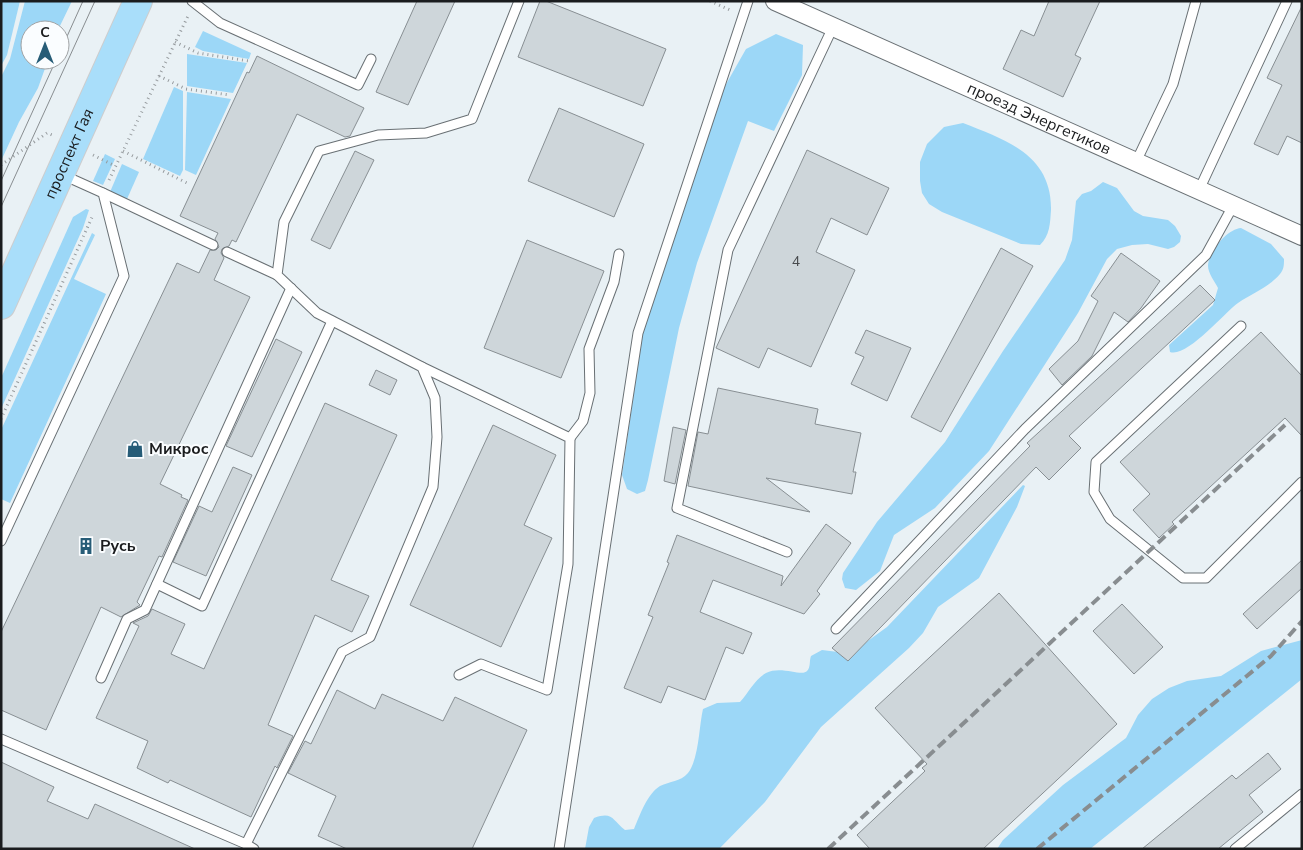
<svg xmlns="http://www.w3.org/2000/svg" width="1303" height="850" viewBox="0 0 1303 850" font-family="'Nunito Sans',sans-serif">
<rect width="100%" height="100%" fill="#e9f1f5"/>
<g fill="#9cd7f7">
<polygon points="1,1 20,1 7,55 1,66"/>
<polygon points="25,1 72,1 58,30 30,30 30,60 48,60 38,88 19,122 1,161 1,77 10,59"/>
<polygon points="203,31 251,53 249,59 203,51 195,47"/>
<polygon points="776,34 803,45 802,75 774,131 748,121 697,263 679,328 648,480 645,491 637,494 627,489 622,475 643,330 725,86 746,49"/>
<polygon points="187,54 247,63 233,93 187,86"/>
<polygon points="174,87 183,91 183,170 180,176 143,159"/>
<polygon points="187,92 231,99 196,175 185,170"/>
<path d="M 963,123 C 1006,140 1052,155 1051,210 C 1050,224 1050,235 1040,245 L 1021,244 L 942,212 L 929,204 L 922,193 L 920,181 L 920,162 L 927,144 L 944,127 Z"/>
<polygon points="105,154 115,159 103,185 93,181"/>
<polygon points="122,164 139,172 127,199 110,192"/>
<polygon points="1103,182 1117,188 1134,211 1143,216 1168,220 1175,226 1181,236 1180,242 1174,247 1168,249 1148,244 1132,245 1117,249 1107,259 1078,313 989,451 935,508 894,535 880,571 856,590 845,588 842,579 843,573 877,522 945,442 1003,351 1065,260 1072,240 1076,201 1082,194 1091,191"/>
<polygon points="86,209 89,210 83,228 1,409 1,378 73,217"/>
<path d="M 1241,228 L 1271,244 L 1284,259 C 1284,265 1284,269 1280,274 C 1268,288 1253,293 1238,303 C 1224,313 1187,358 1170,352 L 1169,345 L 1213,305 L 1218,288 C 1215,282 1208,273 1208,266 C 1208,252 1227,229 1241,228 Z"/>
<polygon points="92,233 95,235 74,279 106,294 10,503 1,499 1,430"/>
<path d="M 1023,485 L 1025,486 L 1017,507 L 979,578 L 938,607 L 923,633 L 909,648 L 821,727 L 765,802 L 719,849 L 585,849 L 589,827 L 594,818 C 613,811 612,820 625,830 L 634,829 C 640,815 647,794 660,786 C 670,781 680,782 688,773 C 699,759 699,726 703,709 L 717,703 L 740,702 C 749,692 755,679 766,673 C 781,665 802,677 807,671 C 811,667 809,661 811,656 L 822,650 L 846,653 L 854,651 L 887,627 Z"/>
<polygon points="1302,640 1302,679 1090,849 997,849 1003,840 1063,785 1126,738 1138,715 1152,699 1169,688 1187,681 1221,676 1261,651"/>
</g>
<g fill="#ced6da" stroke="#888f93">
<polygon points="417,1 455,1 408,105 376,92"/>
<polygon points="540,1 546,1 666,49 643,106 518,57"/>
<polygon points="1049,1 1100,1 1075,55 1081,58 1063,97 1003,69 1021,30 1034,36"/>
<polygon points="1302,6 1302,143 1287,136 1278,155 1254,144 1282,85 1267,78"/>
<polygon points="257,56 364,108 350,136 345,137 297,114 236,242 232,240 229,246 222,249 221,253 224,258 214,280 250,297 160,484 182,495 181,497 188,500 162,557 159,556 137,602 140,605 121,617 101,607 46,730 1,710 1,632 177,263 199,273 210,250 216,250 219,247 215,239 218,233 180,216 247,72 249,73"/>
<polygon points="559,108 644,144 614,217 528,181"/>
<polygon points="807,150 889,188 867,235 831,218 816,252 855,270 811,367 768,348 759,368 716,348"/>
<polygon points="355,151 374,160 330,249 311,240"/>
<polygon points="527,240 604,271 561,378 484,348"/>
<polygon points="1001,248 1033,266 941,432 911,417"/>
<polygon points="1121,253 1160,281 1141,308 1128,322 1114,312 1092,356 1062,385 1049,369 1078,341 1098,301 1091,296"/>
<polygon points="1200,285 1215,300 1069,436 1081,448 1049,480 1036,467 848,661 832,648 1030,446 1027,443"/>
<polygon points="866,330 911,348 887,401 851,384 864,357 855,353"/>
<polygon points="1261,332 1302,376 1302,436 1285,418 1172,522 1174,524 1159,538 1133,510 1150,494 1120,462"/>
<polygon points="276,339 302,352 252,457 226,446"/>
<polygon points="376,370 397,380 390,395 369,385"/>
<polygon points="718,388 818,409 815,424 861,433 853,472 856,472 852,494 766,478 810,512 688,486 698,432 708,434"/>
<polygon points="325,403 397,435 331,580 369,596 352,632 315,615 268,725 293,736 277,768 275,766 251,817 170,780 168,783 137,768 148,741 96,718 139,626 133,623 148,616 152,609 185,624 171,654 204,669"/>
<polygon points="493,425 556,455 524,525 552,538 501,647 410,605"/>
<polygon points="673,427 686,430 675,484 664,481"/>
<polygon points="233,467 252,475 206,576 173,562 199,506 212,512"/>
<polygon points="826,524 851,543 817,591 820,594 804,614 713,580 700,612 752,633 743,654 726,647 705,700 668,686 661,703 624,688 653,617 648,615 669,563 667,562 677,535 783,576 781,586"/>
<polygon points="1302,560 1302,588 1257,629 1243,614"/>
<polygon points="999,593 1117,724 983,849 870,849 857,835 925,771 922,768 927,764 875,708"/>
<polygon points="1122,604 1163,647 1134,674 1093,631"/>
<polygon points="337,690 375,709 382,694 443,721 455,697 527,730 472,849 347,849 318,836 336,796 288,773 305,741 311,744"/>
<polygon points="1268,753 1281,769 1249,795 1263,812 1218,849 1142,849 1232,775 1236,779"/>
<polygon points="1,762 54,787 47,801 88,819 95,804 195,849 1,849"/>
</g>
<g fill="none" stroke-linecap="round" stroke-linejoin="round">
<g stroke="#697074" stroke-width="11">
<g id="lane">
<polyline points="192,1 220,23 358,85 371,59"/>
<polyline points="1136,162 1173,84 1196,1"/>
<polyline points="1199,190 1287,1"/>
<polyline points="103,193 213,245"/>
<polyline points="227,252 277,275"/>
<polyline points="1241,326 1096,462 1094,492 1110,519 1183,578 1206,578 1302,482"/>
<polyline points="422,367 570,438 568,564 547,690 481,664 459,675"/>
<polyline points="570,438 583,421 590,393 589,349 614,282 619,254"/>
<polyline points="1,541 124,276 103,193 63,175"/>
<polyline points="787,552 677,508 728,250 833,27"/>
<polyline points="157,584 202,606 332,321"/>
<polyline points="836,629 1025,429 1206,255 1233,206"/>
<polyline points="101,678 127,619 145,610 291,288"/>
<polyline points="1,739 246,844 254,849"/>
<polyline points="246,844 342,652 370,637 433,487 437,437 435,398 422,367 317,313 277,275 284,222 319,151 378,135 426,133 472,119 519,1"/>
<polyline points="559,849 638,333 748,1"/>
<polyline points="1235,849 1302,794"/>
</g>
</g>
<g stroke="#697074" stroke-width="20">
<g id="street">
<path id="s1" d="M 775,1 L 1302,236"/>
</g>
</g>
<g stroke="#cdcdce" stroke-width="30">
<g id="primary">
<path id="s2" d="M 1,305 L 138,1"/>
</g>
</g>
<g stroke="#969b9e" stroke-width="3" stroke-dasharray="1 4" stroke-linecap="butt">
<polyline points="710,1 730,10"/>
<polyline points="175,42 198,53 249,61"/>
<polyline points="159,76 186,89 230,95"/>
<polyline points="123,151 187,183"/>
<polyline points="93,155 115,166"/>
<polyline points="1,165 47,133 52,135"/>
<polyline points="109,180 188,16"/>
<polyline points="1,419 93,215"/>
</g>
<use href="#lane" stroke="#fff" stroke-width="9"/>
<use href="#street" stroke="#fff" stroke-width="18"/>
<use href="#primary" stroke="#a9defa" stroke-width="28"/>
<g stroke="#888d90" stroke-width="1">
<polyline points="60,52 83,1"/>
<polyline points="1,181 56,60"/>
<polyline points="1,207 95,1"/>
</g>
<g stroke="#888d90" stroke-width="4" stroke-dasharray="10 5" stroke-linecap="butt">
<polyline points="828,849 1285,425"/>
<polyline points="1037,849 1271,656 1302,621"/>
</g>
</g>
<defs>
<g id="shop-bare" transform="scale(1.35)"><path d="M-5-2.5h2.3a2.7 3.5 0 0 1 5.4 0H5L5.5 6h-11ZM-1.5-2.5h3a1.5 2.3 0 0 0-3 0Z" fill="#265c77" stroke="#fafdff" stroke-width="2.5" paint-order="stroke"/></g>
<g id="building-bare" transform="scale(1.35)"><path d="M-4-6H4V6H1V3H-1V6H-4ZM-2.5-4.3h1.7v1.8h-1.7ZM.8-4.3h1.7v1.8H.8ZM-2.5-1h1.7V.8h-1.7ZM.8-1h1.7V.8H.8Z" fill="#265c77" stroke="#fafdff" stroke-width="2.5" paint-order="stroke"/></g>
</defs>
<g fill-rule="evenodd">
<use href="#shop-bare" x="135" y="449"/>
<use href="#building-bare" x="86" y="546"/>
</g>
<g text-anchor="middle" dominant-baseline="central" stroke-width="4" stroke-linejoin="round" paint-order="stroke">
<g font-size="14" fill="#474a4d">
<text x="796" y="261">4</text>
</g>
<g font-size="16" fill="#1a1c1e" stroke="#fafdff">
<text stroke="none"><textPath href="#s1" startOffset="289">проезд Энергетиков</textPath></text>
<text stroke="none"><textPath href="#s2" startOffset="166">проспект Гая</textPath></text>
</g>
<g font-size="16" font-weight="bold" fill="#1a1c1e" stroke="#fafdff" text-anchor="start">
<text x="149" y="449">Микрос</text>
<text x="100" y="546">Русь</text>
</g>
</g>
<rect width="1303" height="850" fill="none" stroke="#1a1c1e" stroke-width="5"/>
<g transform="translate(45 45)"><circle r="24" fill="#fafdff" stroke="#a0a3a5"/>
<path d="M0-4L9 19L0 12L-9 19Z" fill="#265c77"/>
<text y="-8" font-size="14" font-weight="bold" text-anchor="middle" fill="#1a1c1e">С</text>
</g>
</svg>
